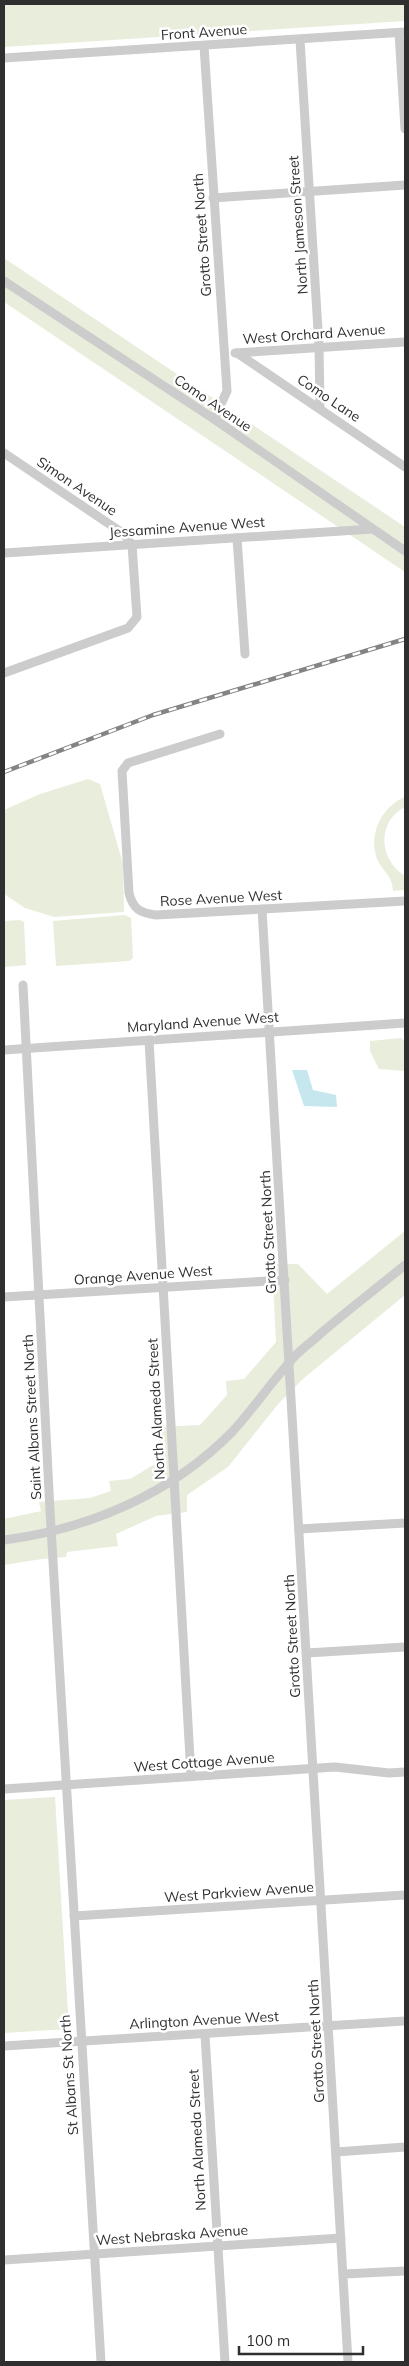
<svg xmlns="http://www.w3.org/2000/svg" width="409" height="2366" viewBox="0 0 409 2366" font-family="Mulish,sans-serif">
<rect width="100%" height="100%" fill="#fff"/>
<g fill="#e9eddc">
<polygon points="4,4 405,4 405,21 4,47"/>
<polygon points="4,258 405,527 405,572 4,302"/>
<polygon points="88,779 100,784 123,864 124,912 54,917 25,908 4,894 4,810 40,794"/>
<path d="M 405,797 L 405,807 C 376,822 379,860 405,876 L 405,890 L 393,891 C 392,875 385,874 378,861 C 367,836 381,807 405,797 Z"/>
<polygon points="125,915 131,918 133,958 129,961 56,966 53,921"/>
<polygon points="20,920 24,922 26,965 4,967 4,921"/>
<polygon points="401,1038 405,1042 405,1071 379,1069 370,1051 370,1041"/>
<polygon points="405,1231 405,1295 304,1378 279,1403 228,1467 187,1495 187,1512 156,1516 116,1534 118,1546 67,1552 66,1557 42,1559 4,1565 4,1519 41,1511 39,1502 90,1498 111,1491 109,1481 130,1479 160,1461 158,1427 200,1425 227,1395 226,1381 244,1379 276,1342 272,1264 298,1264 327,1294"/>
<polygon points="55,1797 69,2029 4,2033 4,1800"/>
</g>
<polygon fill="#c7e7ee" points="292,1070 307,1070 313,1090 336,1095 337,1107 304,1106"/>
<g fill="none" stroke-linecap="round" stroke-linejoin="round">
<g stroke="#ccc" stroke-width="9">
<polyline points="399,33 405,129"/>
<polyline points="300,40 319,346 320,408"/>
<polyline points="204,46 227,391 214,419"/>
<polyline points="4,58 405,32"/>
<polyline points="213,198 405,185"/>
<polyline points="4,281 214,419 405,551"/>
<polyline points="235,353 405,342"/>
<polyline points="237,353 405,467"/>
<polyline points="4,453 124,534 132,545 137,617 128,628 4,673"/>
<polyline points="237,538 245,654"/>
<polyline points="4,553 372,529"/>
<path d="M 220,734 L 128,763 L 122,771 L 129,893 C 133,909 140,913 156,915 L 405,901"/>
<polyline points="262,909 348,2362"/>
<polyline points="23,985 50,1511 101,2362"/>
<polyline points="149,1040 191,1776"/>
<polyline points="4,1050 405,1023"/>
<polyline points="4,1297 285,1280"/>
<polyline points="299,1529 405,1523"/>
<path d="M 4,1540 C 89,1529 171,1494 232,1432 C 255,1407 274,1378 297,1354 C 304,1347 313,1341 320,1334 C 348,1310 377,1288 405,1265"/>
<polyline points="307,1653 405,1647"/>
<polyline points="4,1789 335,1767 389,1773 405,1772"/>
<polyline points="74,1916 405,1895"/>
<polyline points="205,2035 225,2362"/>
<polyline points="4,2046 405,2021"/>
<polyline points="336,2152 405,2147"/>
<polyline points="4,2260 341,2238"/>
<polyline points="344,2274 405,2271"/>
</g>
<g stroke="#848484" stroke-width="4.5">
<polyline id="rail" points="4,772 153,715 405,639"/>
</g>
<use href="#rail" stroke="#fff" stroke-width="2.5" stroke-dasharray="8" stroke-linecap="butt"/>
</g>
<g text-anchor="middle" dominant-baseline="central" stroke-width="5" stroke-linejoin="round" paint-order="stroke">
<g font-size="14" fill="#2f2f2f" stroke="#fff">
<text transform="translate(204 32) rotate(-4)">Front Avenue</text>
<text transform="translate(298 225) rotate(-94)">North Jameson Street</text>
<text transform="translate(202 235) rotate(-94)">Grotto Street North</text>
<text transform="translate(314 334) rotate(-4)">West Orchard Avenue</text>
<text transform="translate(329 398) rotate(34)">Como Lane</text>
<text transform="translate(213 403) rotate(34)">Como Avenue</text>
<text transform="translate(77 486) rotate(34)">Simon Avenue</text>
<text transform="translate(187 527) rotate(-4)">Jessamine Avenue West</text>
<text transform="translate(221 898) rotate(-3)">Rose Avenue West</text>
<text transform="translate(203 1022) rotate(-4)">Maryland Avenue West</text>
<text transform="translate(268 1232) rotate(-93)">Grotto Street North</text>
<text transform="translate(143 1275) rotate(-4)">Orange Avenue West</text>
<text transform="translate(156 1409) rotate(-93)">North Alameda Street</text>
<text transform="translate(32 1417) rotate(-93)">Saint Albans Street North</text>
<text transform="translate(292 1636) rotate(-93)">Grotto Street North</text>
<text transform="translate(204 1762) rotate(-4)">West Cottage Avenue</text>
<text transform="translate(239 1892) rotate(-4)">West Parkview Avenue</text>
<text transform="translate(204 2020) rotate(-3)">Arlington Avenue West</text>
<text transform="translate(316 2041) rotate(-93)">Grotto Street North</text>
<text transform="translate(69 2075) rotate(-94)">St Albans St North</text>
<text transform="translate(197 2140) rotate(-93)">North Alameda Street</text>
<text transform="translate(172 2235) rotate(-4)">West Nebraska Avenue</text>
</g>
</g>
<rect width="409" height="2366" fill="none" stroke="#2f2f2f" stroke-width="10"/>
<path d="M239 2346v8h124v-8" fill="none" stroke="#2f2f2f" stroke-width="2.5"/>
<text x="246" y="2346" font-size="15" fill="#2f2f2f" stroke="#ffffff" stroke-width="4" paint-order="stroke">100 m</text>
</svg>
